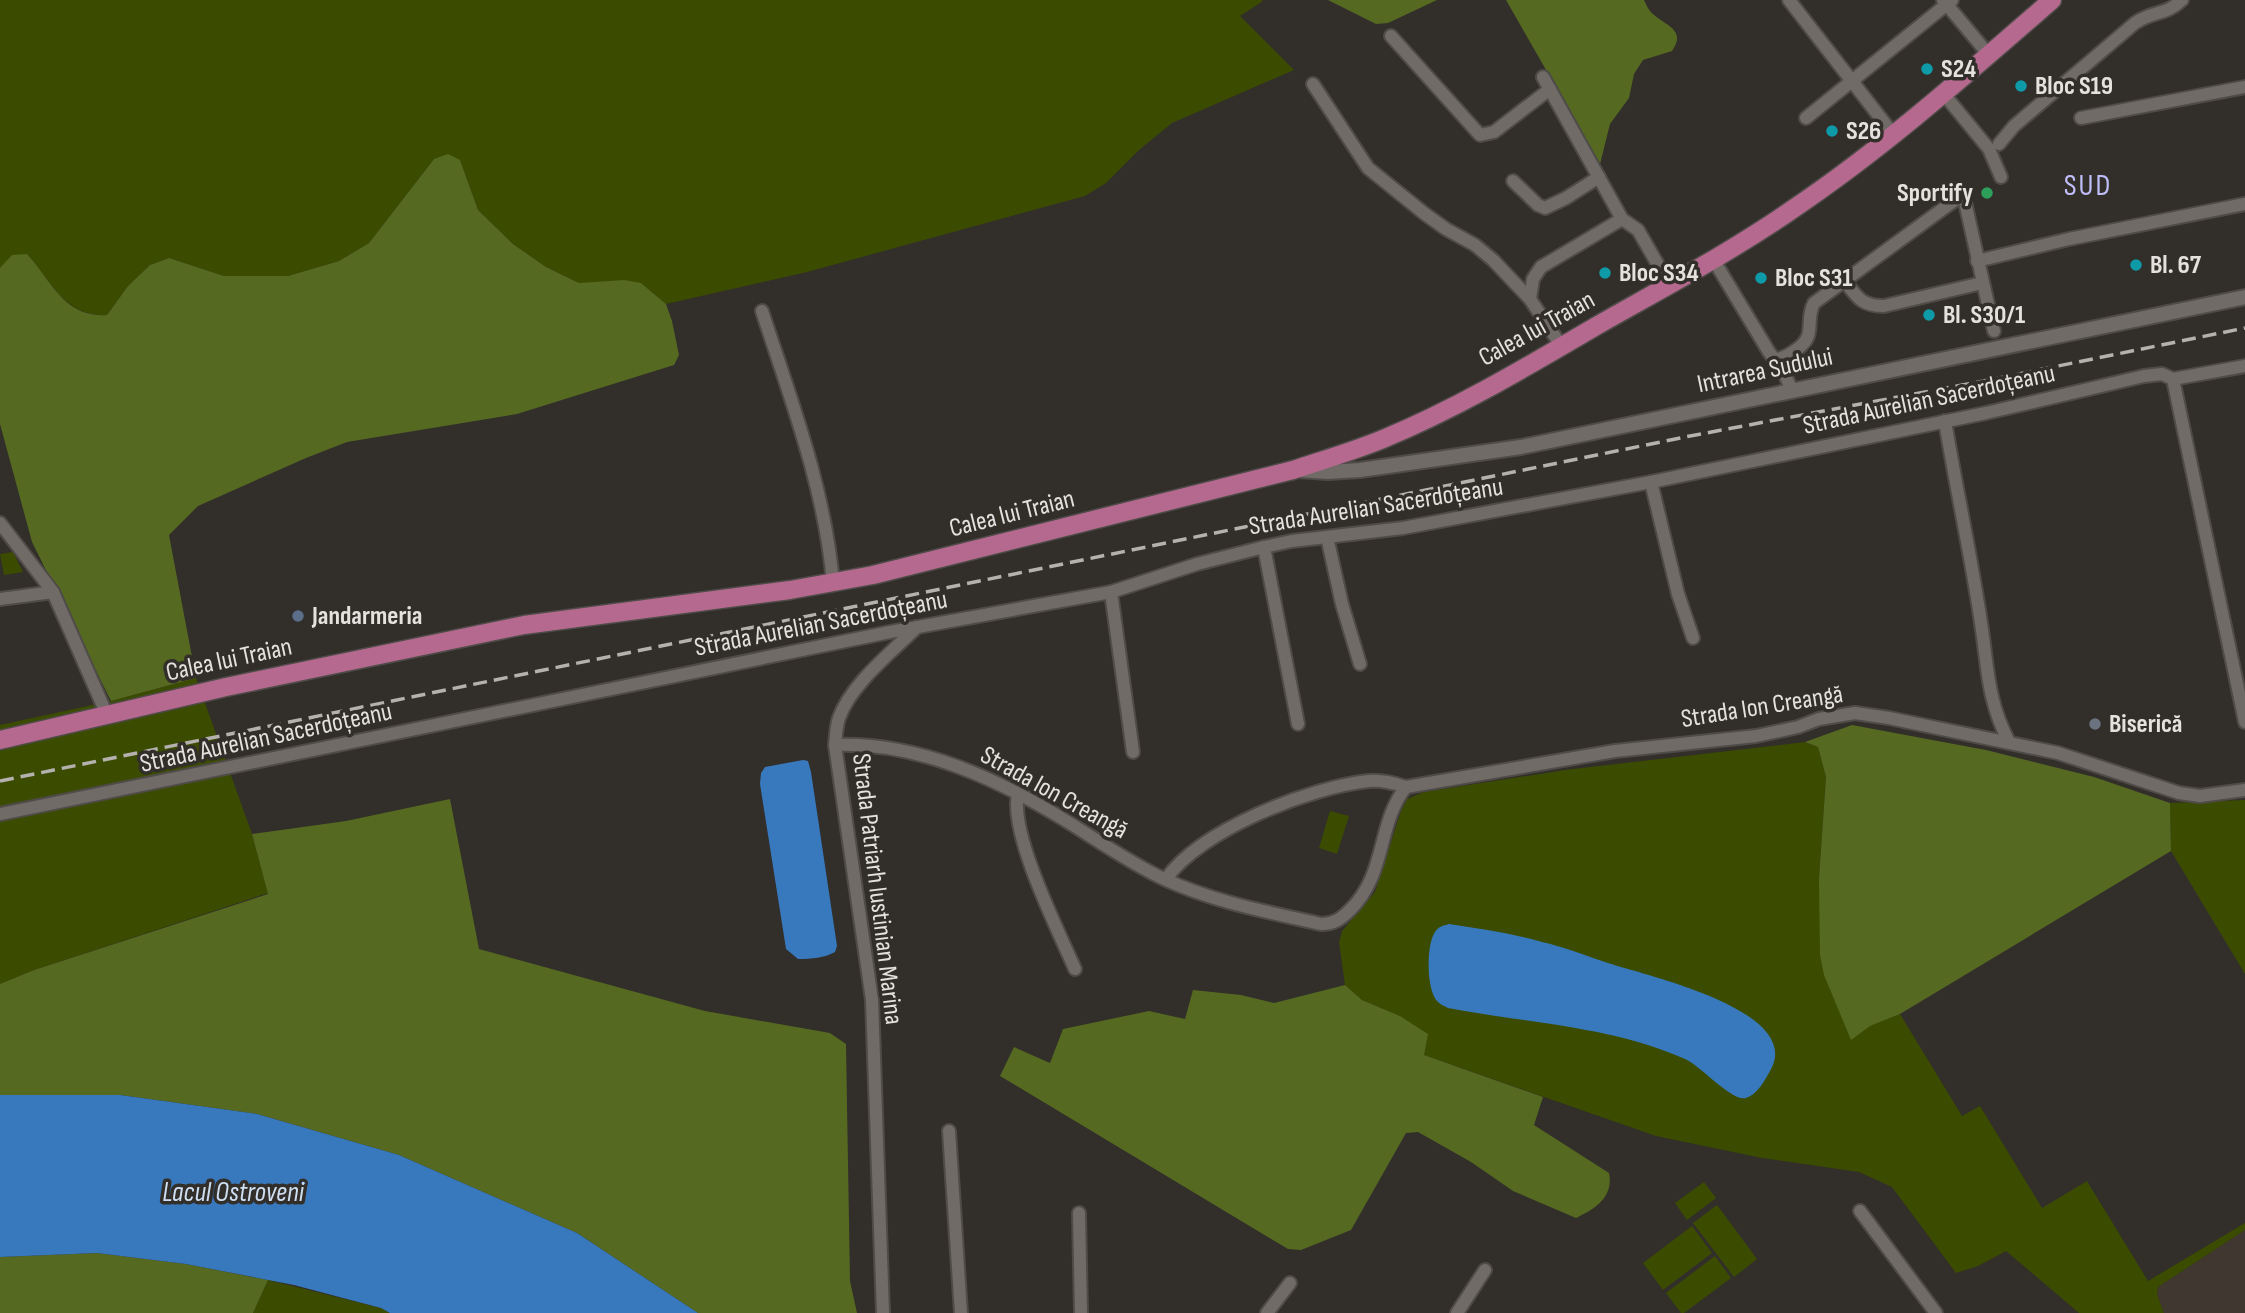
<svg xmlns="http://www.w3.org/2000/svg" width="2245" height="1313" viewBox="0 0 2245 1313" font-family="'Sofia Sans Condensed',sans-serif">
<rect width="100%" height="100%" fill="#322e2a"/>
<polygon fill="#403730" points="2245,1230 2245,1313 2164,1313 2157,1294 2158,1287"/>
<g fill="#3b4c01">
<path d="M 0,0 L 1261,0 L 1263,1 L 1240,16 L 1294,70 L 1172,123 L 1139,150 L 1106,183 L 1085,196 L 807,272 L 666,304 L 641,283 L 579,283 L 546,267 L 513,244 L 478,210 L 460,160 L 434,159 L 369,243 L 339,261 L 288,276 L 224,276 L 169,258 L 150,265 L 128,286 L 107,315 C 64,317 52,281 27,254 L 0,268 Z"/>
<path d="M 1007,514 L 1017,521 L 957,536 C 968,520 988,515 1007,514 Z"/>
<polygon points="13,552 23,572 4,575 0,554"/>
<polygon points="196,678 252,834 268,893 34,970 0,984 0,725 111,701"/>
<polygon points="1805,742 1818,747 1826,777 1819,878 1851,1039 1869,1026 1900,1014 1962,1116 1980,1106 2042,1208 2087,1181 2148,1281 2245,1223 2245,1230 2158,1287 2157,1294 2164,1313 2079,1313 2006,1251 1978,1266 1956,1273 1892,1187 1859,1172 1762,1158 1656,1136 1424,1055 1400,1016 1362,1000 1345,985 1339,942 1342,931 1375,892 1401,811 1407,799 1424,792 1565,770"/>
<polygon points="2245,800 2245,974 2171,851 2170,803"/>
<polygon points="1330,811 1349,816 1337,854 1319,848"/>
<polygon points="1704,1182 1716,1198 1687,1220 1675,1203"/>
<polygon points="1717,1205 1757,1259 1734,1277 1693,1223"/>
<polygon points="1692,1226 1712,1253 1663,1290 1643,1263"/>
<polygon points="1715,1256 1731,1278 1684,1313 1681,1313 1666,1293"/>
<polygon points="268,1280 381,1308 390,1313 253,1313"/>
</g>
<g fill="#556921">
<polygon points="1328,0 1437,0 1388,23 1376,24"/>
<path d="M 1506,0 L 1644,0 C 1646,4 1647,7 1650,11 C 1662,25 1688,28 1672,51 L 1643,60 L 1634,74 L 1629,98 L 1610,124 L 1600,164 Z"/>
<path d="M 448,154 L 460,160 L 478,210 L 513,244 L 546,267 L 579,283 L 624,280 L 641,283 L 666,304 L 672,321 L 679,355 L 674,365 L 517,414 L 347,442 L 306,458 L 198,506 L 169,535 L 196,678 L 111,701 L 32,542 L 0,424 L 0,268 L 12,255 L 27,254 C 52,281 64,318 107,315 L 128,286 L 150,265 L 169,258 L 224,276 L 288,276 L 339,261 L 369,243 L 434,159 Z"/>
<polygon points="1852,725 1986,750 2094,777 2170,803 2171,851 1900,1014 1870,1026 1851,1040 1824,975 1820,955 1819,878 1826,777 1818,747 1805,742"/>
<polygon points="450,799 479,949 705,1011 830,1033 846,1044 850,1281 857,1313 698,1313 577,1233 399,1155 257,1114 120,1095 0,1095 0,984 34,970 268,894 252,834 346,821"/>
<path d="M 1345,985 L 1362,1000 L 1400,1016 L 1428,1034 L 1424,1055 L 1543,1097 L 1534,1125 L 1609,1173 C 1614,1197 1595,1209 1576,1218 L 1513,1191 L 1471,1162 L 1418,1132 L 1406,1133 L 1351,1230 L 1301,1250 L 1288,1249 L 1000,1076 L 1014,1047 L 1050,1063 L 1063,1029 L 1149,1011 L 1185,1019 L 1193,990 L 1241,995 L 1274,1003 Z"/>
<polygon points="97,1253 186,1264 268,1280 253,1313 0,1313 0,1257"/>
</g>
<g fill="#3879bd">
<path d="M 803,760 L 808,761 L 811,772 L 837,946 L 835,952 C 824,958 812,959 798,959 L 786,949 L 760,784 L 761,773 L 765,767 Z"/>
<path d="M 1449,924 C 1480,929 1512,933 1542,942 C 1565,947 1586,956 1608,963 C 1643,975 1806,1010 1770,1071 C 1765,1080 1757,1095 1746,1098 C 1732,1102 1701,1066 1685,1059 C 1611,1026 1526,1023 1448,1008 C 1445,1006 1441,1005 1438,1002 C 1426,991 1426,945 1435,932 C 1439,926 1443,926 1449,924 Z"/>
<polygon points="0,1095 120,1095 257,1114 399,1155 577,1233 698,1313 390,1313 381,1308 294,1285 186,1264 97,1253 0,1257"/>
</g>
<g fill="none" stroke-linecap="round" stroke-linejoin="round">
<g stroke="#4f4b48" stroke-width="16">
<g id="minor">
<polyline points="1789,0 1893,134"/>
<polyline points="1943,0 1989,55"/>
<polyline points="1391,36 1480,135 1494,132 1550,89"/>
<polyline points="1543,77 1622,219 1638,230 1669,284"/>
<polyline points="1313,84 1368,168 1425,214 1446,229 1475,245 1493,260 1530,299 1562,347"/>
<polyline points="1943,93 1989,149 2001,177"/>
<polyline points="1806,118 1952,0"/>
<polyline points="2081,118 2245,87"/>
<path d="M 1999,144 L 2014,126 L 2135,23 C 2154,10 2165,16 2182,0"/>
<polyline points="1513,181 1538,205 1545,208 1566,198 1599,177"/>
<polyline points="1713,259 1769,352 1783,371 1792,390"/>
<polyline points="1977,261 2069,239 2245,204"/>
<path d="M 1844,280 C 1857,297 1861,306 1884,306 L 1982,283"/>
<polyline points="1530,299 1533,279 1541,267 1622,219"/>
<path d="M 762,311 C 791,400 825,489 833,583"/>
<path d="M 1775,359 C 1783,359 1789,355 1796,350 C 1818,335 1804,322 1814,303 L 1955,200 L 1961,198 L 1965,202 L 1994,331"/>
<polyline points="2173,379 2245,722"/>
<polyline points="2173,379 2245,366"/>
<path d="M 1945,421 C 1956,488 1971,555 1981,623 C 1988,668 1987,700 2009,742"/>
<polyline points="1651,482 1678,594 1693,638"/>
<polyline points="0,523 53,592 107,715"/>
<polyline points="1327,537 1342,604 1360,664"/>
<polyline points="1264,547 1298,724"/>
<polyline points="1111,592 1133,752"/>
<polyline points="0,599 53,592"/>
<path d="M 835,745 C 919,742 998,779 1068,822 C 1100,842 1130,863 1164,879 C 1214,902 1268,912 1321,924 C 1334,924 1341,919 1350,910 C 1387,874 1377,823 1406,787 L 1615,751 L 1756,736 L 1798,727 L 1819,719 L 1855,713 L 1889,718 L 2058,753 L 2179,793 L 2200,796 L 2245,790"/>
<path d="M 1018,794 C 1009,833 1058,930 1075,969"/>
<polyline points="0,814 890,632 1111,592 1197,564 1264,547 1292,541 1403,528 1651,482 1986,413 2144,376 2162,374 2173,379"/>
<path d="M 1166,879 C 1200,830 1310,787 1369,781 C 1381,780 1394,783 1406,787"/>
<polyline points="949,1131 961,1313"/>
<polyline points="1860,1211 1936,1313"/>
<polyline points="1079,1213 1081,1313"/>
<path d="M 883,1313 L 872,1000 L 835,745 C 836,735 836,727 839,718 C 851,684 892,652 917,627"/>
<polyline points="1267,1313 1290,1283"/>
<polyline points="1457,1313 1485,1270"/>
</g>
</g>
<g stroke="#4f4b48" stroke-width="18">
<polyline id="tertiary" points="1298,470 1328,472 1360,470 1521,447 2245,297"/>
</g>
<g stroke="#4f4b48" stroke-width="21">
<path id="primary" d="M 0,740 L 226,687 L 524,625 L 790,590 L 873,575 L 1293,470 C 1323,460 1354,451 1383,439 C 1458,408 1528,366 1598,325 C 1663,288 1731,252 1793,209 C 1885,147 1968,73 2052,0"/>
</g>
<use href="#minor" stroke="#706b67" stroke-width="12"/>
<use href="#tertiary" stroke="#706b67" stroke-width="14"/>
<use href="#primary" stroke="#b6698f" stroke-width="18"/>
<polyline stroke="#b4b1ae" stroke-width="3.5" stroke-dasharray="14 7" stroke-linecap="butt" points="0,781 1690,436 1994,379 2245,328"/>
</g>
<g fill="#0f9aa8" stroke="#322e2a" stroke-width="2.5">
<circle cx="1927" cy="69" r="7"/>
<circle cx="2021" cy="86" r="7"/>
<circle cx="1832" cy="131" r="7"/>
<circle cx="2136" cy="265" r="7"/>
<circle cx="1605" cy="273" r="7"/>
<circle cx="1761" cy="278" r="7"/>
<circle cx="1929" cy="315" r="7"/>
</g>
<circle fill="#2e9e5b" stroke="#322e2a" stroke-width="2.5" cx="1987" cy="193" r="7"/>
<circle fill="#5c6f8a" stroke="#322e2a" stroke-width="2.5" cx="298" cy="616" r="7"/>
<circle fill="#6b7280" stroke="#322e2a" stroke-width="2.5" cx="2095" cy="724" r="7"/>
<g text-anchor="middle" dominant-baseline="central" stroke-width="7" stroke-linejoin="round" paint-order="stroke">
<g font-size="26" font-weight="bold" fill="#e4e1df" stroke="#322e2a" text-anchor="start">
<text x="1941" y="69">S24</text>
<text x="2035" y="86">Bloc S19</text>
<text x="1846" y="131">S26</text>
<text x="1973" y="193" text-anchor="end">Sportify</text>
<text x="2150" y="265">Bl. 67</text>
<text x="1619" y="273">Bloc S34</text>
<text x="1775" y="278">Bloc S31</text>
<text x="1943" y="315">Bl. S30/1</text>
<text x="312" y="616">Jandarmeria</text>
<text x="2109" y="724">Biserică</text>
</g>
<g font-size="26" fill="#e4e1df" stroke="#322e2a">
<text transform="translate(1537 329) rotate(-29)">Calea lui Traian</text>
<text transform="translate(1765 371) rotate(-12)">Intrarea Sudului</text>
<text transform="translate(1929 400) rotate(-12)">Strada Aurelian Sacerdoțeanu</text>
<text transform="translate(1376 507) rotate(-9)">Strada Aurelian Sacerdoțeanu</text>
<text transform="translate(1012 514) rotate(-14)">Calea lui Traian</text>
<text transform="translate(821 624) rotate(-11)">Strada Aurelian Sacerdoțeanu</text>
<text transform="translate(229 660) rotate(-12)">Calea lui Traian</text>
<text transform="translate(1762 707) rotate(-9)">Strada Ion Creangă</text>
<text transform="translate(266 738) rotate(-12)">Strada Aurelian Sacerdoțeanu</text>
<text transform="translate(1054 793) rotate(29)">Strada Ion Creangă</text>
<text transform="translate(877 889) rotate(83)">Strada Patriarh Iustinian Marina</text>
</g>
<g font-size="28" font-style="italic" fill="#cfdff2" stroke="#322e2a">
<text x="233" y="1192">Lacul Ostroveni</text>
</g>
<g font-size="30" letter-spacing="2" fill="#c0bef8" stroke="#322e2a">
<text x="2088" y="186">SUD</text>
</g>
</g>
</svg>
